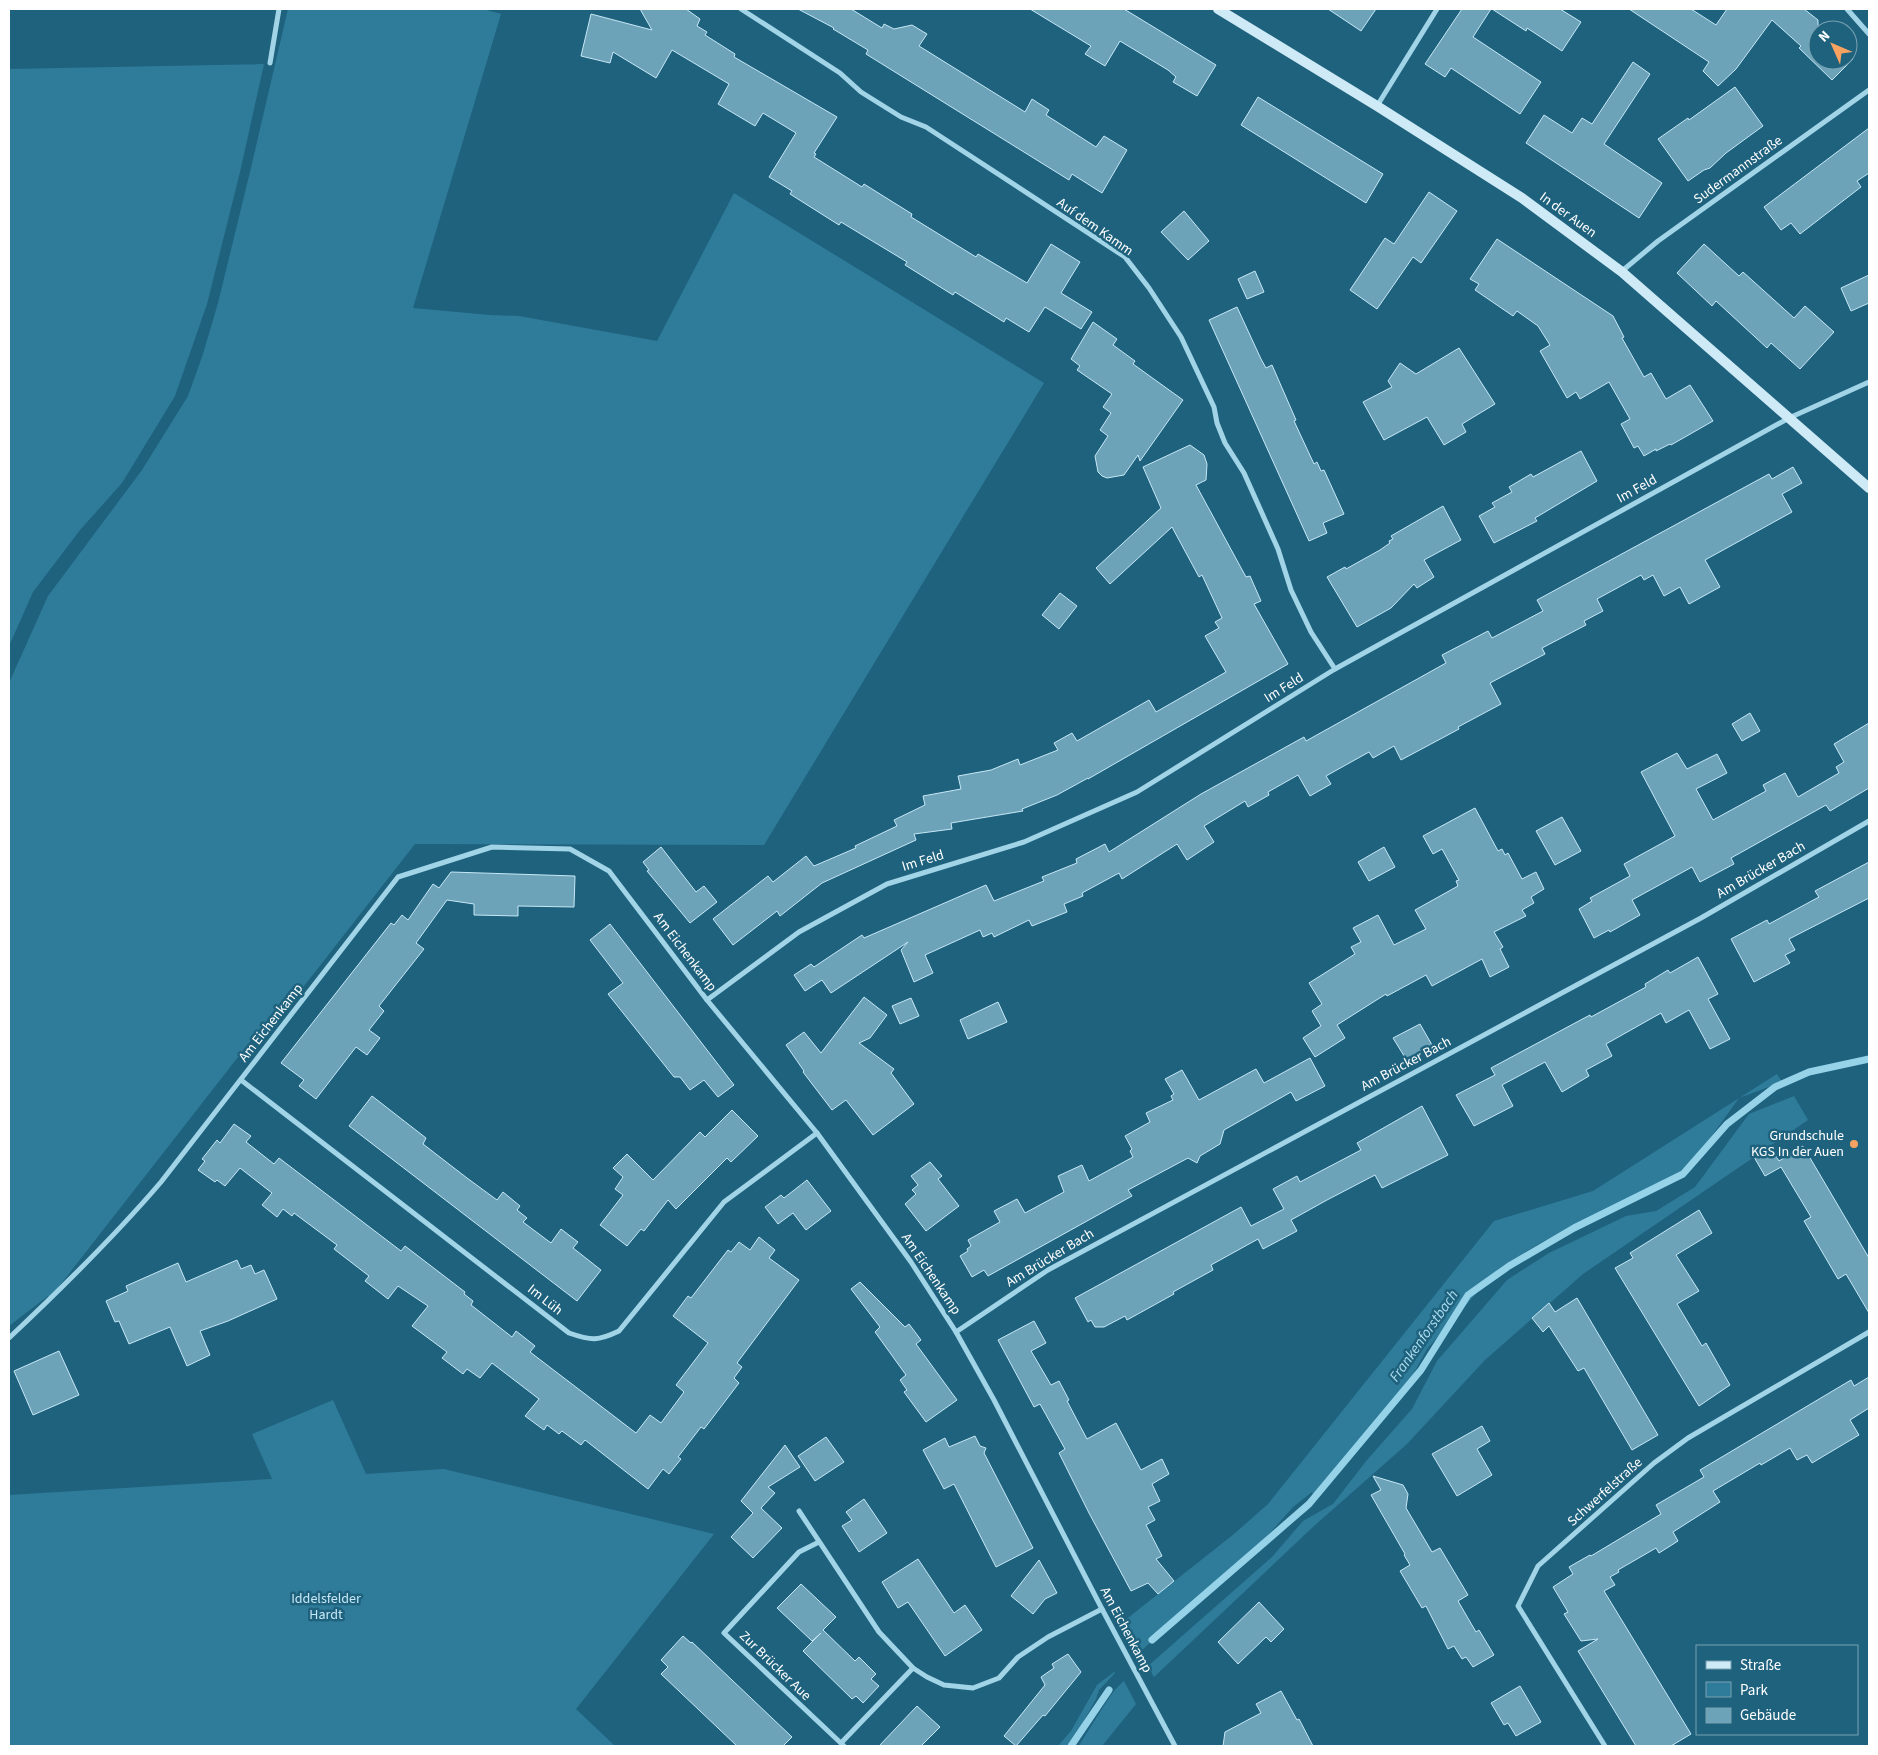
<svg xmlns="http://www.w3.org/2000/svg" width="1878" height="1755" viewBox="0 0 1878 1755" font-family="'Source Sans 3',sans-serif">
<rect width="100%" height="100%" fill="#1f627e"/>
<g fill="#2f7c9a">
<polygon points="288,9 483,9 501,14 413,308 490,315 519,316 657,341 734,193 1044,383 764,845 415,844 297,995 292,988 50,1298 48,1296 9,1326 9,683 48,596 142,470 188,396 203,354 218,303 250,172"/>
<polygon points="264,64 240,172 207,304 175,396 122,483 80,530 33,592 9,646 9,69"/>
<polygon points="1777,1074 1782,1082 1739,1098 1686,1172 1645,1197 1617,1205 1540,1243 1497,1270 1427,1349 1401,1396 1358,1443 1315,1499 1312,1492 1293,1507 1261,1543 1245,1556 1246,1559 1214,1584 1140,1652 1124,1621 1234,1534 1268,1504 1494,1221 1593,1191"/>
<polygon points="1794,1096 1808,1120 1583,1274 1485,1360 1407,1444 1314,1526 1154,1677 1148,1666 1272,1557 1303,1521 1333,1504 1367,1460 1412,1409 1437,1361 1507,1280 1549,1253 1626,1216 1656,1211 1695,1187 1749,1114"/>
<polygon points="333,1400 366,1474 444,1469 714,1534 576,1709 615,1746 9,1746 9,1495 272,1479 252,1434"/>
<polygon points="1114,1672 1115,1673 1099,1690 1096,1699 1070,1746 1058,1746 1071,1731 1097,1685"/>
<path d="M 1124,1681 L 1136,1704 L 1102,1746 L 1079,1746 C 1086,1733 1093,1724 1100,1712 C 1108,1700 1113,1690 1124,1681 Z"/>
</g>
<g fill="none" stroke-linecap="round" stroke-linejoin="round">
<g stroke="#96d3e9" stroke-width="7">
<polyline points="1152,1640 1309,1504 1421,1370 1468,1295 1509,1266 1574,1228 1683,1174 1727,1124 1775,1087 1809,1072 1869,1059"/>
<polyline points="1071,1746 1109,1690"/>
</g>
</g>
<g fill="#6da3b9" stroke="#c6e8f6">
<polygon points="640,9 686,9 700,19 697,26 707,32 705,35 735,54 734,57 837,117 814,153 816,154 814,157 862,187 864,184 912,214 911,217 976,257 978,254 1027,283 1051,244 1080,262 1061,293 1092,312 1081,329 1045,307 1029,332 1006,318 1004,322 955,292 953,295 905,265 907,262 841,222 839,225 790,194 792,191 769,177 796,133 763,113 755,126 718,104 729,84 672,50 656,78 613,52 610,63 581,56 591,14 652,30"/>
<polygon points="798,9 851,9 882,28 884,24 894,29 912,25 927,34 919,46 1025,112 1032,99 1049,110 1046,115 1096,147 1104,136 1127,150 1102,193 1072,174 1069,180 874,59 866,54 868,50 833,29 834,28"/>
<polygon points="1030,9 1124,9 1216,65 1197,96 1173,82 1176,77 1168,70 1120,41 1105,66 1085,54 1091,46"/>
<polygon points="1328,9 1376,9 1361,31"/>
<polygon points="1462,9 1491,9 1473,37 1541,82 1520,114 1451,68 1445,77 1425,64"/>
<polygon points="1492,9 1560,9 1581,22 1562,51 1527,28 1526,31"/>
<polygon points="1629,9 1691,9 1716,25 1727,9 1804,9 1818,20 1818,25 1823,30 1818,30 1818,60 1848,60 1848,55 1853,59 1832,80 1799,48 1801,46 1772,20 1736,69 1718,86 1703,71 1709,62"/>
<polygon points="1633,62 1650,74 1604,144 1662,183 1639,218 1526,143 1544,115 1572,133 1582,118 1592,124"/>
<polygon points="1735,87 1763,126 1726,153 1710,168 1704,170 1688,181 1658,139 1688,118 1689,120"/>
<polygon points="1258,97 1383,174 1366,203 1241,125"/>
<polygon points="1869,128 1869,173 1857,181 1861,187 1800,234 1791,223 1781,230 1764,207"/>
<polygon points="1429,192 1457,211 1421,263 1413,257 1377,309 1350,290 1385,238 1394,244"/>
<polygon points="1184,211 1209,241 1188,260 1161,232"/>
<polygon points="1497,239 1613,316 1624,337 1622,338 1644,377 1651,373 1666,399 1690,385 1713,421 1671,445 1670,444 1656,451 1656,449 1644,456 1638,446 1634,448 1621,424 1630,419 1609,382 1580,399 1576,392 1567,398 1540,351 1550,345 1538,326 1517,311 1513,316 1475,290 1479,284 1470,279"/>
<polygon points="1704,244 1739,276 1743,272 1794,318 1805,306 1834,332 1800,369 1771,343 1767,348 1716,301 1712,306 1677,273"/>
<polygon points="1255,271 1264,292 1247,299 1238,279"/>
<polygon points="1869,275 1869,303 1851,311 1841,288"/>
<polygon points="1237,307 1261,359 1266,368 1272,365 1296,420 1294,421 1314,464 1317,462 1321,471 1324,470 1344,514 1323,523 1327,533 1309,541 1209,320"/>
<polygon points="1093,322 1117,339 1113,345 1135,361 1133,364 1183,400 1140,461 1138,455 1124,475 1107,478 1102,476 1098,472 1095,456 1108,436 1100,430 1111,413 1103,407 1112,394 1077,370 1080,366 1071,359"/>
<polygon points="1459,348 1495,404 1462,424 1466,432 1444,445 1427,417 1384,440 1363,402 1392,387 1388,381 1400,363 1416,374"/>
<polygon points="1190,445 1204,455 1207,464 1206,480 1196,485 1246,577 1250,576 1261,601 1254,604 1288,664 1088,779 1088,778 1057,795 1022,809 1023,811 951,823 952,829 914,834 916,840 822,883 780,916 777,911 733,945 713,919 768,876 773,882 806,856 814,866 856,848 855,846 897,826 894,820 925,805 923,796 961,789 958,776 991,770 1018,759 1020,765 1058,750 1054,743 1072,733 1077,741 1149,700 1156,712 1226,672 1205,636 1219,628 1215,622 1222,618 1202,575 1199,577 1172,527 1110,584 1096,568 1161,508 1143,467"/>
<polygon points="1581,451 1597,481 1535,518 1537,521 1494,543 1479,516 1495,507 1492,503 1512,492 1509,487 1531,474 1533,477"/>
<polygon points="1793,467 1802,483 1782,494 1792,512 1705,560 1720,587 1689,604 1680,587 1664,596 1653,575 1644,580 1641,575 1597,599 1603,611 1584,621 1586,625 1542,648 1545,654 1490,683 1501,704 1458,727 1459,729 1401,760 1394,746 1373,758 1369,752 1326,776 1331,784 1310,796 1298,775 1268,792 1269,795 1248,807 1245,801 1204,826 1214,842 1187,860 1177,844 1122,879 1119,873 1082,893 1083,896 1064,904 1067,912 1032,926 1029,920 994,937 992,933 983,937 980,930 925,955 933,973 914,982 901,950 908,942 831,993 822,980 805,991 794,975 811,964 814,967 862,935 864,938 986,885 994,901 1044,881 1042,877 1077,863 1076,859 1105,844 1109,852 1201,794 1304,737 1306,741 1446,663 1442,655 1488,631 1492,638 1543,611 1537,600 1769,474 1772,479"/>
<polygon points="1443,506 1461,540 1424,560 1434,577 1417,588 1414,584 1391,608 1357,627 1327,577 1345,567 1346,569 1380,550 1390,543 1389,541 1393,539 1391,536"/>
<polygon points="1060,593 1077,606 1059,629 1042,615"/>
<polygon points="1750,713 1760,731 1742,741 1732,724"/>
<polygon points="1869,723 1869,788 1830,811 1826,805 1731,858 1734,864 1700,882 1692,867 1632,900 1640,915 1610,932 1609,930 1594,938 1579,909 1592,901 1590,898 1630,876 1624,864 1675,836 1641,772 1677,753 1687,769 1717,754 1727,773 1696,789 1713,820 1766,791 1763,785 1785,773 1798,797 1839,773 1836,767 1844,762 1834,744"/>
<polygon points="1475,808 1498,851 1502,849 1505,855 1508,853 1522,879 1536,872 1544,889 1531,897 1534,903 1522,910 1526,916 1494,932 1503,947 1500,949 1509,967 1490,977 1482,959 1432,986 1426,975 1387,996 1386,994 1337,1025 1345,1038 1315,1057 1303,1038 1321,1026 1312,1011 1322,1004 1309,983 1355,954 1351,947 1361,942 1353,928 1378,915 1394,945 1426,929 1415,910 1458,886 1456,881 1459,880 1442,849 1433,854 1423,836"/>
<polygon points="1562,817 1581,851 1555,865 1536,831"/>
<polygon points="661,847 696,892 704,886 717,902 690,923 647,871 649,870 643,862"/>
<polygon points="1384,847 1395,867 1369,881 1358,862"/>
<polygon points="1869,862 1869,898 1789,939 1795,950 1785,955 1790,963 1754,982 1731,939 1767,920 1769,924 1819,897 1815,891"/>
<polygon points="451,872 575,876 574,907 518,906 518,916 474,915 474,904 447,900 416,943 424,949 379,1006 384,1011 369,1030 380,1038 367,1055 356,1047 316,1099 299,1086 304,1080 281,1063 391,923 394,925 402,915 408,920 433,884 439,888"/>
<polygon points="610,924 734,1085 718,1097 704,1080 690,1090 680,1077 674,1077 608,994 623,983 590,940"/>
<polygon points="1698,957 1718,994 1708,999 1730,1039 1710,1049 1689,1010 1666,1023 1661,1013 1606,1044 1612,1056 1586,1070 1589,1076 1562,1092 1545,1062 1502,1085 1513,1106 1474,1126 1456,1095 1495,1075 1491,1068 1590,1015 1591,1017 1646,987 1645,984 1668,970 1670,973"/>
<polygon points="864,997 887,1015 870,1038 859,1043 894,1069 891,1073 914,1104 873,1135 846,1100 832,1110 803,1072 804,1071 786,1045 804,1032 821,1053"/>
<polygon points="911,998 919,1016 900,1024 892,1006"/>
<polygon points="998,1002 1007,1022 968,1039 960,1020"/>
<polygon points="1420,1024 1432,1045 1406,1059 1393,1038"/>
<polygon points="1310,1058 1325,1086 1296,1101 1291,1092 1224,1130 1220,1144 1200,1156 1197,1163 1188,1158 1128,1190 1132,1196 988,1276 984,1270 972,1277 960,1256 968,1251 967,1249 971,1246 968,1240 1000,1222 994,1211 1017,1199 1025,1213 1064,1192 1058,1176 1082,1165 1089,1181 1133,1157 1130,1151 1132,1149 1125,1136 1150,1122 1146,1113 1173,1100 1171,1096 1174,1094 1165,1079 1182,1070 1199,1100 1256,1069 1264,1083"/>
<polygon points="372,1096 426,1138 423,1144 467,1178 497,1200 503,1192 520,1206 517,1210 527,1218 523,1222 551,1243 561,1229 578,1242 573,1248 601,1270 577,1301 349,1126"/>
<polygon points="1422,1106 1448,1155 1382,1188 1375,1175 1327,1200 1291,1220 1297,1231 1263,1249 1258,1239 1211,1265 1213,1270 1173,1292 1174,1294 1127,1320 1125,1316 1104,1327 1095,1327 1091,1320 1088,1322 1075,1298 1241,1207 1251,1226 1284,1209 1273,1189 1297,1176 1300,1182 1361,1150 1357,1143"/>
<polygon points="732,1110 758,1136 731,1162 727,1158 676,1209 668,1200 644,1231 641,1229 627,1246 600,1225 623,1195 615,1189 623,1177 613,1168 627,1154 653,1180 700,1132 705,1137"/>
<polygon points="234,1124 251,1136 246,1142 274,1164 279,1158 401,1251 405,1246 465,1292 464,1294 473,1301 471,1305 512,1337 516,1331 525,1338 535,1346 530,1352 636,1433 650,1415 661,1423 684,1392 676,1385 708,1343 673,1316 688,1296 691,1298 728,1250 731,1252 739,1242 750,1250 759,1237 775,1250 769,1258 799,1280 737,1363 742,1367 734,1378 739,1383 704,1429 701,1427 678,1457 681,1459 669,1474 663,1469 648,1489 585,1440 581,1445 562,1431 559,1434 547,1425 544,1430 525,1416 539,1399 492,1363 480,1378 467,1369 463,1374 442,1358 447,1352 412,1326 428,1306 398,1286 388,1299 365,1281 369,1276 334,1249 337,1245 294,1213 292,1216 283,1209 277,1217 262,1205 272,1193 240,1168 225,1186 217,1180 215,1182 198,1170 205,1161 202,1159 217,1140 220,1143"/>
<polygon points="1803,1146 1869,1258 1869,1313 1846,1274 1838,1279 1804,1221 1811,1217 1781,1167 1765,1176 1754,1157 1770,1147 1779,1161"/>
<polygon points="930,1162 942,1176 938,1179 959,1206 926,1231 905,1204 916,1194 912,1190 918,1185 911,1176"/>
<polygon points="807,1180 831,1211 806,1230 793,1213 778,1224 765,1207 781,1195 784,1198"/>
<polygon points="1699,1210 1712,1233 1676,1255 1699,1291 1677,1304 1702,1346 1706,1343 1730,1385 1699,1406 1615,1268 1633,1258 1630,1253"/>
<polygon points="237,1260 241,1269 251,1265 255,1274 264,1270 277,1299 228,1321 200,1331 210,1355 187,1366 170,1327 129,1344 119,1321 115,1322 106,1301 128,1291 126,1286 178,1263 186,1282"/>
<polygon points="860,1282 905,1327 909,1324 921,1340 916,1344 957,1400 926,1422 904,1392 907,1390 900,1380 906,1375 875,1332 880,1327 851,1289"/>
<polygon points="1577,1298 1658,1435 1632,1450 1584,1368 1578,1371 1549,1326 1543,1332 1532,1318 1549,1303 1555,1312"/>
<polygon points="1034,1321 1046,1343 1031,1351 1051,1385 1059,1381 1069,1400 1067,1401 1087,1439 1116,1423 1141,1470 1162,1459 1169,1474 1152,1484 1160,1501 1148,1507 1155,1520 1146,1525 1162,1556 1156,1559 1174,1581 1158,1594 1148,1583 1131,1591 1089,1513 1059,1453 1065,1449 1040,1404 1034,1407 998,1340"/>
<polygon points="59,1351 79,1395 33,1415 14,1371"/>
<polygon points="1869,1377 1869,1408 1850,1420 1859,1435 1812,1463 1807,1455 1797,1460 1790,1448 1761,1465 1760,1463 1713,1491 1720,1502 1673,1532 1678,1541 1659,1553 1656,1548 1618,1570 1619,1572 1610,1577 1615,1585 1604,1591 1691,1734 1671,1746 1636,1746 1578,1651 1598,1639 1581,1641 1564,1614 1568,1612 1553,1587 1573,1574 1569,1567 1590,1555 1591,1556 1661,1514 1656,1505 1704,1477 1700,1470 1851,1380 1854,1386"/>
<polygon points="1482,1426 1490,1441 1477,1449 1492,1475 1457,1496 1432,1454"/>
<polygon points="975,1436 980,1446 986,1448 984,1453 1033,1548 996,1567 954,1484 944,1489 923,1450 945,1438 949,1447"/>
<polygon points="826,1437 844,1462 815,1481 798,1456"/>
<polygon points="785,1445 800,1467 768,1487 775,1493 761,1508 782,1528 753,1558 731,1537 753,1513 741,1501"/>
<polygon points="1373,1476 1403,1485 1408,1494 1406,1508 1432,1552 1440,1548 1468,1595 1458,1601 1476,1632 1479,1630 1494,1655 1473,1667 1466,1657 1462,1659 1454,1646 1448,1649 1426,1606 1422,1608 1400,1571 1410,1565 1404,1555 1405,1554 1371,1495 1381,1490"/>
<polygon points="864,1499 887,1533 859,1552 842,1526 852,1520 846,1512"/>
<polygon points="918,1559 954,1613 965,1605 982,1630 945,1656 908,1602 898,1608 882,1582"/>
<polygon points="1039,1560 1057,1593 1045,1599 1033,1614 1011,1596"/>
<polygon points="801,1584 836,1617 823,1630 855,1661 859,1657 876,1674 871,1679 879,1686 863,1703 856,1696 852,1699 803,1651 821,1633 812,1641 777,1608"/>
<polygon points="1259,1602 1284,1629 1271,1642 1266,1637 1238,1664 1218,1642"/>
<polygon points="683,1636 691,1643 692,1642 792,1737 783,1746 737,1746 661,1674 668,1667 661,1660"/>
<polygon points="1068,1654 1081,1672 1045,1716 1043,1715 1016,1746 1004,1736 1045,1685 1041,1677 1054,1668 1052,1664"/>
<polygon points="1520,1686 1541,1722 1516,1736 1508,1723 1504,1725 1491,1703"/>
<polygon points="1281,1691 1297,1720 1299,1719 1313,1746 1223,1746 1225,1732 1261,1713 1256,1704"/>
<polygon points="917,1706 940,1727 921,1746 879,1746"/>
</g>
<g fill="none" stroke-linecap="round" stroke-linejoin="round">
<g stroke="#a2d4e7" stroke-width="5">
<polyline points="741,9 840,73 861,92 901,117 926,127 1125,257 1149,288 1181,337 1214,407 1217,423 1225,443 1244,473 1278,549 1291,590 1311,632 1335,669"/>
<polyline points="1847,9 1869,34"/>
<polyline points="270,63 279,9"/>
<polyline points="1377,106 1437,9"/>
<polyline points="1622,271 1658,241 1869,90"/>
<polyline points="707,1000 799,932 887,884 1024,842 1137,792 1335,669 1789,418 1869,382"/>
<path d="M 241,1080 L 569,1333 C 592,1341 598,1341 619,1331 L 724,1202 L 817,1133"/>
<polyline points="956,1332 1048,1270 1701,918 1869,821"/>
<path d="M 9,1338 C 62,1288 114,1237 161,1182 L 398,877 L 492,847 L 570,849 L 609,871 L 707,1000 L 817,1133 L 911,1262 L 956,1332 L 994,1400 L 1102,1609 L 1175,1746"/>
<polyline points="799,1511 879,1632 913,1668 927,1677 944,1685 973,1688 999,1678 1018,1657 1048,1637 1102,1609"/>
<polyline points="819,1542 799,1552 724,1633 844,1746"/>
<polyline points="841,1743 913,1668"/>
<polyline points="1605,1746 1518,1606 1538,1566 1654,1463 1688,1438 1869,1332"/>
</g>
<polyline stroke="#cdeaf6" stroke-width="10" points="1218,9 1377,106 1522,198 1622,272 1869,488"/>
</g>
<circle fill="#f6a362" stroke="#1f627e" stroke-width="2" cx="1854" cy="1144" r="5"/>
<g text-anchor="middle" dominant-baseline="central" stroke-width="5" stroke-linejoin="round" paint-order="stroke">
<g font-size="14" fill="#fff" stroke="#1f627e">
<text transform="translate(1738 170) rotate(-36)">Sudermannstraße</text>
<text transform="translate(1568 215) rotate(36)">In der Auen</text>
<text transform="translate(1095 227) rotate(35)">Auf dem Kamm</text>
<text transform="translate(1637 489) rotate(-29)">Im Feld</text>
<text transform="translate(1284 688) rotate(-32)">Im Feld</text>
<text transform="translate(923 861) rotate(-17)">Im Feld</text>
<text transform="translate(1761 870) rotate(-30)">Am Brücker Bach</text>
<text transform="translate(685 952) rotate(53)">Am Eichenkamp</text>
<text transform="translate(271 1023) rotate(-52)">Am Eichenkamp</text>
<text transform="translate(1406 1064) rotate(-28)">Am Brücker Bach</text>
<text transform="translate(1050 1258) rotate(-31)">Am Brücker Bach</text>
<text transform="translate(931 1274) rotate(56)">Am Eichenkamp</text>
<text transform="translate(545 1300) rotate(38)">Im Lüh</text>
<text transform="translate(1605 1492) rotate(-42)">Schwerfelstraße</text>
<text transform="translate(1126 1630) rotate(62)">Am Eichenkamp</text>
<text transform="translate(775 1666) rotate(44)">Zur Brücker Aue</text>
</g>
<g font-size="14" fill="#fff" stroke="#1f627e" text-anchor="end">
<text x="1844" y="1136">Grundschule<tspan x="1844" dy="16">KGS In der Auen</tspan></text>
</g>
<g font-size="14" fill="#c6e8f6" stroke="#1f627e">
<text x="326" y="1599">Iddelsfelder<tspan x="326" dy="16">Hardt</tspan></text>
</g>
<g font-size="15" font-style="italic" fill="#adddef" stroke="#1f627e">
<text transform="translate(1424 1336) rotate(-55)">Frankenforstbach</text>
</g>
</g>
<rect width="1878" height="1755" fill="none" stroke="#ffffff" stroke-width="20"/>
<rect x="1696" y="1645" width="162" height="90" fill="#1f627e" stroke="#79a1b2"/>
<rect x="1706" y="1661" width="25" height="8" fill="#cdeaf6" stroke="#79a1b2"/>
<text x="1740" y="1670" font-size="15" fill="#ffffff">Straße</text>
<rect x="1706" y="1682" width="25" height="15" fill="#2f7c9a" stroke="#79a1b2"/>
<text x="1740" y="1695" font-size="15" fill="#ffffff">Park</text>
<rect x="1706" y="1708" width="25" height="15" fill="#6da3b9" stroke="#79a1b2"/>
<text x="1740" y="1720" font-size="15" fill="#ffffff">Gebäude</text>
<g transform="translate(1833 45) rotate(315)"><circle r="24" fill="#1f627e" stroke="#79a1b2"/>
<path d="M0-4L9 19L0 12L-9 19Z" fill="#f6a362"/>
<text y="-8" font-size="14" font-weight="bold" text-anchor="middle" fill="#ffffff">N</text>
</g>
</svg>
